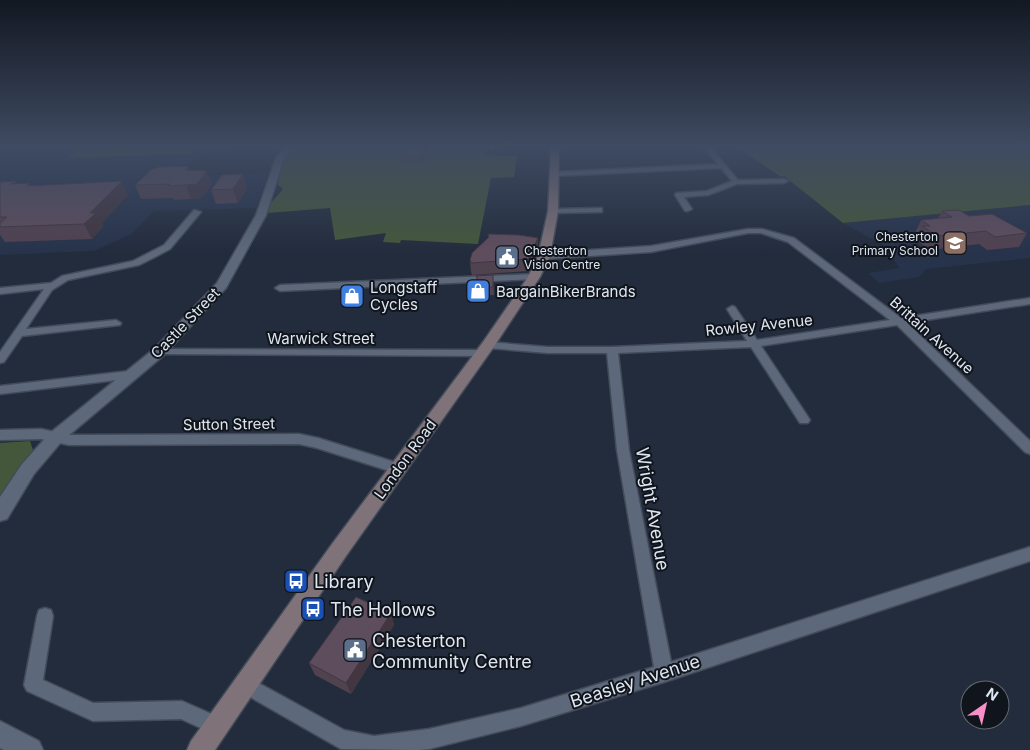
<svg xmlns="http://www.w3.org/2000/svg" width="1030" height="750" viewBox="0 0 1030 750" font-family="Inter,sans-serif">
<rect width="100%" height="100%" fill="#232c3d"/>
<g fill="#27334a">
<polygon points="11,147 233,147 224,153 212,153 194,159 183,168 177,176 268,173 256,208 154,211 131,234 94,251 0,255 0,153"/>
<polygon points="1030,205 1030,258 926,269 919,277 879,283 868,273 899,268 887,247 843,223"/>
</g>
<g fill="#45573b">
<polygon points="81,147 196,147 189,154 68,158"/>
<path d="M 293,147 L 485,147 L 487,148 L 485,155 L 517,156 L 514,177 L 491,178 L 478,244 L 401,240 L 400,243 L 383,242 L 386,233 L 335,240 L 330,208 L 268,213 L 270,204 L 283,189 L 278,185 C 280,170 282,158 293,147 Z"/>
<polygon points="737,147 1030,147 1030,205 843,223 784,176 781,177"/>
<polygon points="30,441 34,453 0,501 0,443"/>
</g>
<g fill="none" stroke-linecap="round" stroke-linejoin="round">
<g stroke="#434b59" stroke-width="3">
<g id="minor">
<polygon points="490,147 496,147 496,148 493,150"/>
<polygon points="704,147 710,147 738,180 784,179 788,181 784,183 737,184 708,195 684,197 692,209 688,211 685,211 675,195 676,193 707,191 732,181 721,168 554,176 551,174 554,172 718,164"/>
<polygon points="599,208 602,208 602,212 553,213 549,211 553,209"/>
<polygon points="194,210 201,212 170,249 157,256 139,265 68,280 52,290 26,329 116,320 121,323 120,325 22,336 4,362 0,363 0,352 44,289 0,294 0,288 51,283 62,276 133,261 164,245"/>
<polygon points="748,229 762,229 794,238 901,318 1030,298 1030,304 907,323 1030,441 1030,454 1025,452 897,325 761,346 810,420 808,423 800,423 751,347 618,353 629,450 671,662 1030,547 1030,561 664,682 521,726 429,749 418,750 341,749 238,690 235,684 238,678 244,675 344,730 374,736 429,729 521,708 654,667 617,450 607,353 548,353 488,348 483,345 488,342 548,347 612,347 747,341 727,309 732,306 735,307 757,340 890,320 788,242 761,233 748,233 651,252 544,259 540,256 544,253 651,246"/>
<polygon points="534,274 537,275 537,279 280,291 275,288 280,285"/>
<polygon points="159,349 482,350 487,353 482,356 155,354 154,352 155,350"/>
<polygon points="129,371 135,375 133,378 0,394 0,386"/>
<polygon points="41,429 69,435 299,434 318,438 404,465 406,469 404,473 399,474 317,448 299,444 69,445 41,439 0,440 0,430"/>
<polygon points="45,608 51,610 53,616 43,680 93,703 182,701 223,719 225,726 223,733 216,735 181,719 93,721 27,691 24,685 37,616 39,610"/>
</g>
</g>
<g stroke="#434b59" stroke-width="3">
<g id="tertiary">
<polygon points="285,147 293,147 284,158 266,215 226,288 164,355 62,441 34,474 7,519 0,521 0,497 22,464 50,433 154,349 217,283 256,215 276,158"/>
<polygon points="0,721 39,741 43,750 4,750 0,748"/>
</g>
</g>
<g stroke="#434b59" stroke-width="3">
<polygon id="secondary" points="551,147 559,147 558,211 550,256 540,277 493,348 346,556 215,750 187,750 191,741 332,544 483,342 528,277 538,256 548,211"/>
</g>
<use href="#minor" fill="#5d687b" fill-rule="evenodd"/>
<use href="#tertiary" fill="#5d687b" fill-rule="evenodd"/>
<use href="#secondary" fill="#7f7279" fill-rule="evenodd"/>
</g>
<g fill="#514250">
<polygon points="408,147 428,147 421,162 404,161 403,155"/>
<polygon points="190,170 207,171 212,184 202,198 191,199 174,200 173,198 141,199 135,185"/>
<polygon points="243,174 247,188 238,203 216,204 211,190"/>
<polygon points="15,181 17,184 31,185 128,195 102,223 103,227 92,239 5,242 0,235 0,182"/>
<polygon points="942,211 969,216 1027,233 1019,247 987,250 979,244 930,250 916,240 918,235 915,233 921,220 938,219"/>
<polygon points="488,234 538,249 528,271 472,275 471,272 470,260 488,238"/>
<polygon points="493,275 494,295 483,295 477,284 476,276"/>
<polygon points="391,613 394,625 351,694 315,675 309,663"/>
</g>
<g fill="#423641">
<polygon points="425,147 428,147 421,162 421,156"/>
<polygon points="189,166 194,179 185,170"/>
<polygon points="207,171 212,184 202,198 191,199 186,185"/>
<polygon points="243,174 247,188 238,203 233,189"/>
<polygon points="122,181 128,195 102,223 103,227 92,239 84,224 90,213"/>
<polygon points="538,238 538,249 528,271 528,259"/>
<polygon points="391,613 394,625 351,694 346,683"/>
</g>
<g fill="#5e4d5d" stroke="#423641">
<polygon points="408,147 425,147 421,156 403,155"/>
<polygon points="189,166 185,170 207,171 197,184 186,185 169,186 170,184 135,185 152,169 159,167"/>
<polygon points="243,174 233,189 211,190 222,175"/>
<polygon points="15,181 11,184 30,183 27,186 122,181 90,213 96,213 84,224 0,227 0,223 7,217 0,217 0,182"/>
<polygon points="959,210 969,216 992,214 1027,233 995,237 986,231 937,236 922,226 930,226 921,220 952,217 942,211"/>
<polygon points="488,234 519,235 538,238 528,259 472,263 470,260 472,253 489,237"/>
<polygon points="493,275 493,287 482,287 476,276"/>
<polygon points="356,597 391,613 346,683 309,663"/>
</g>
<linearGradient id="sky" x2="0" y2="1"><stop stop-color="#131822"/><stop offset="0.58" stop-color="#3f4b62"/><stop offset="1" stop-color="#3f4b62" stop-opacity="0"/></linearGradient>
<rect width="1030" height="252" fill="url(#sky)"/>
<defs>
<g id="school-square" transform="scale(1.25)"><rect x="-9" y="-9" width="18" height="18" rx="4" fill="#8d6e63" stroke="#10151c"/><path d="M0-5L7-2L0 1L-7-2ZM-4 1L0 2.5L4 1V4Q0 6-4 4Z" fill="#fff"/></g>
<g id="civic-square" transform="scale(1.25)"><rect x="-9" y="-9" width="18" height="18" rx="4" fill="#5c6f8a" stroke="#10151c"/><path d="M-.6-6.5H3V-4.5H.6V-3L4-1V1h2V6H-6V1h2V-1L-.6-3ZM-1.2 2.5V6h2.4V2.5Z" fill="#fff"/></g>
<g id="shop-square" transform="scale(1.25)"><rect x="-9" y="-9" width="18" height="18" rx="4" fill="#3f7fe0" stroke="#10151c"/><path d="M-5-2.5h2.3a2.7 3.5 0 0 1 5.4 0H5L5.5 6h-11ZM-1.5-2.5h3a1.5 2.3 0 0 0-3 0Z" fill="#fff"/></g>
<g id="bus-square" transform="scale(1.25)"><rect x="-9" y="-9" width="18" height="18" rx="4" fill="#1a4fb4" stroke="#10151c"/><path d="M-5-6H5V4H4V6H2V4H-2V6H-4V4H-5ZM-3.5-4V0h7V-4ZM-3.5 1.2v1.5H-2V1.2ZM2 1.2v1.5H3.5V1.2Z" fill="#fff"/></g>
</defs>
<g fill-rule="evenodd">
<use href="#school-square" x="955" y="243"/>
<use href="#civic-square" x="507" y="257"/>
<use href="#shop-square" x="478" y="291"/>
<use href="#shop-square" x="352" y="296"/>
<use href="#bus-square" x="296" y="581"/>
<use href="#bus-square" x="313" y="609"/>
<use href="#civic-square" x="355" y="650"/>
</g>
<g text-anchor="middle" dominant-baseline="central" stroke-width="4" stroke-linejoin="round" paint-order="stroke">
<g font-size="12" fill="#dfe6f1" stroke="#10151c" text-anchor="end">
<text x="938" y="236">Chesterton<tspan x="938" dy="14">Primary School</tspan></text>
<text x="524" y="250" text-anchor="start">Chesterton<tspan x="524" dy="14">Vision Centre</tspan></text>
</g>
<g font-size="15" fill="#dfe6f1" stroke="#10151c" text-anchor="start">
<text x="370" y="287">Longstaff<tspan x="370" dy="17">Cycles</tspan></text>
<text x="496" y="291">BargainBikerBrands</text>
</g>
<g font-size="15" fill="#dfe6f1" stroke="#10151c">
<text transform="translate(185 323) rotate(-46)">Castle Street</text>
<text transform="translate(759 325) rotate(-6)">Rowley Avenue</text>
<text transform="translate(932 335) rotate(42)">Brittain Avenue</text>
<text x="321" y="338">Warwick Street</text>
<text transform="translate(229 424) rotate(-1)">Sutton Street</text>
<text transform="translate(405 459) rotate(-54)">London Road</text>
</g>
<g font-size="18" fill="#dfe6f1" stroke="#10151c">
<text transform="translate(653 509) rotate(80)">Wright Avenue</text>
<text transform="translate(635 681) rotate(-18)">Beasley Avenue</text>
</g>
<g font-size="18" fill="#dfe6f1" stroke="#10151c" text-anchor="start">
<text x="314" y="581">Library</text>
<text x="330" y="609">The Hollows</text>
<text x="372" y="640">Chesterton<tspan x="372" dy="21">Community Centre</tspan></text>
</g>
</g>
<g transform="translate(985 705) rotate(34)"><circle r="24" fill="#10151c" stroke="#636971"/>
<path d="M0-4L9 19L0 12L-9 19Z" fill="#f98fc8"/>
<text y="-8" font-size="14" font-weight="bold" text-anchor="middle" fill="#dfe6f1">N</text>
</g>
</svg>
